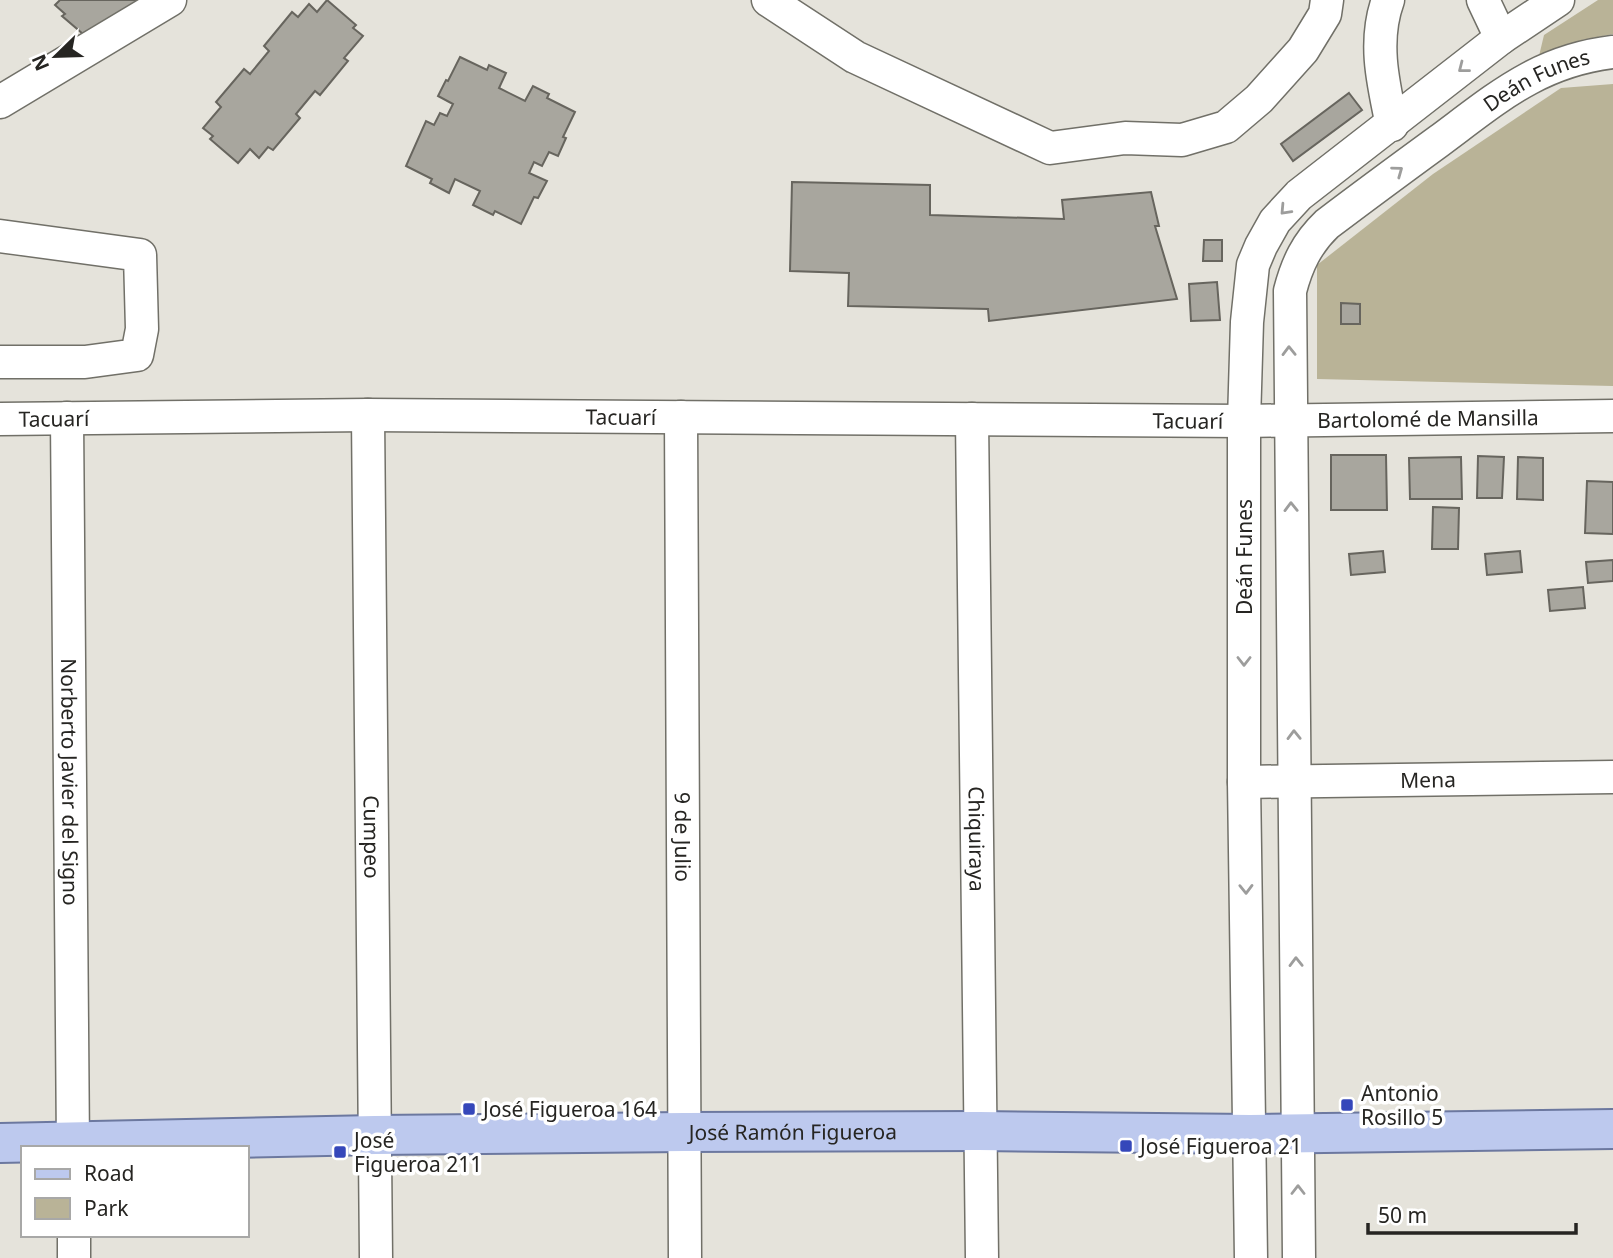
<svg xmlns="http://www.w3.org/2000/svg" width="1613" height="1258" viewBox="0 0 1613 1258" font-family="'Noto Sans',sans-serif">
<rect width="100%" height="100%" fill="#e5e3db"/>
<g fill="#b9b397">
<polygon points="1598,0 1613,0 1613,34 1582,40 1539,56 1544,35"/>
<polygon points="1613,84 1613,386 1317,379 1317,265 1433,174 1561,88"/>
</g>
<g fill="#a8a69e" stroke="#67655e" stroke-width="2">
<polygon points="60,0 148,0 90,40 62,16 65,14 55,5"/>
<polygon points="327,0 356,25 353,28 363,36 344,58 348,61 320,95 315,91 296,114 300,118 273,150 268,147 259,158 250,149 238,163 210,139 213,136 203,128 221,107 216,102 244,69 250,74 269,51 264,46 292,12 298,17 309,4 317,12"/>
<polygon points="460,57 487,70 489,65 506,73 499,88 525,101 533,86 549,94 547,98 575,112 563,137 566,138 558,156 549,152 542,166 534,162 529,173 547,181 538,198 534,197 521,224 495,211 493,215 473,205 480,191 455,179 449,193 430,183 432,179 406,166 426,121 434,125 440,113 447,116 453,104 438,96 446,80 448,81"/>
<polygon points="1349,93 1362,110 1293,161 1281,144"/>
<polygon points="792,182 930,185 930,215 1064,219 1062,200 1151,192 1159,226 1155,226 1177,299 989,321 988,309 848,306 849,273 790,271"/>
<polygon points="1204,240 1222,240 1222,261 1203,261"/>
<polygon points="1217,282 1220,320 1191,321 1189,284"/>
<polygon points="1341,303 1360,304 1360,324 1341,324"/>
<polygon points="1331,455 1386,455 1387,510 1331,510"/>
<polygon points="1478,456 1504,457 1502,498 1477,498"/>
<polygon points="1461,457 1462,499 1410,499 1409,458"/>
<polygon points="1518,457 1543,458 1543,500 1517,499"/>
<polygon points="1587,481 1613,482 1613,534 1585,533"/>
<polygon points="1433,507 1459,508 1458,549 1432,549"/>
<polygon points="1383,551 1385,572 1351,575 1349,554"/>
<polygon points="1520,551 1522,572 1487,575 1485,554"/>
<polygon points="1613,560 1613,581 1588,583 1586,562"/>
<polygon points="1583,587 1585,608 1550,611 1548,590"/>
</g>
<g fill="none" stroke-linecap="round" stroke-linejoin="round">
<g stroke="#717068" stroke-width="35">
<g id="minor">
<polyline points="768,0 855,57 1050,148 1125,138 1182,140 1226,127 1259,99 1303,50 1325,14 1327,0"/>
<path d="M 1388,0 C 1373,41 1383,83 1392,125"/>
<polyline points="1483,0 1501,38"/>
<polyline points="0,102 170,0"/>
<polyline points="0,236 140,255 142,329 137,355 85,362 0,362"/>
<path id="s1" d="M 368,415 L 376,1258"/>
<path id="s2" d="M 681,417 L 685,1258"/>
<path id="s3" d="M 67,418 L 73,1148"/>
<path id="s4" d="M 0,419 L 368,415 L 1244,421 L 1613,416"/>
<path id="s5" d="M 972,419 L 982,1258"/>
<path id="s6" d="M 1244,782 L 1613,777"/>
<polyline points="74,1235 74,1258"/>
<polyline points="1251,1258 1244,782 1244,421 1247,322 1253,265 1261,246 1275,221 1299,195 1501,38 1558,0"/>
<path id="s7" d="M 1299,1258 L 1290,291 C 1297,264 1307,243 1327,224 C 1364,196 1402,168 1439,141 C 1497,98 1538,61 1613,52"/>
</g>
</g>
<g stroke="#6c789f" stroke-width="42">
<g id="major">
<path id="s8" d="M 0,1143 L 375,1135 L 684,1132 L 979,1131 L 1250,1134 L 1613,1129"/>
</g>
</g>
<use href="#minor" stroke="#fff" stroke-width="32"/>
<use href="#major" stroke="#bdc9ee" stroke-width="38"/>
</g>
<defs><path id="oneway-chevron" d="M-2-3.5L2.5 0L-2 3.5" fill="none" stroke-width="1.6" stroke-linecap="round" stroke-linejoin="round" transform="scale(1.75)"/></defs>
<g stroke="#9d9d9c">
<use href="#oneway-chevron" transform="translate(1463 68) rotate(142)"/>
<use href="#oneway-chevron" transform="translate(1398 171) rotate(-36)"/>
<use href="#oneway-chevron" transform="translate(1285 210) rotate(133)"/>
<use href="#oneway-chevron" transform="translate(1289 351) rotate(-91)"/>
<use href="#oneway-chevron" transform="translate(1291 507) rotate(-91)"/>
<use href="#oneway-chevron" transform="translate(1244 661) rotate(90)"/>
<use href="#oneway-chevron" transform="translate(1294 735) rotate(-91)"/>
<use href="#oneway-chevron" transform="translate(1246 889) rotate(89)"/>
<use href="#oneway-chevron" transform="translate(1296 962) rotate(-91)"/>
<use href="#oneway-chevron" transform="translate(1298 1190) rotate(-90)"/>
</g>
<g fill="#3547ba" stroke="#fff" stroke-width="2.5">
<rect x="1340" y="1098" width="14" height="14" rx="3.5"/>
<rect x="462" y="1102" width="14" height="14" rx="3.5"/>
<rect x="1119" y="1139" width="14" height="14" rx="3.5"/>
<rect x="333" y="1145" width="14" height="14" rx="3.5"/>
</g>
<g text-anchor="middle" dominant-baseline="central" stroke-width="7" stroke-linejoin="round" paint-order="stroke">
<g font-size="21" fill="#262522" stroke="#fff">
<text stroke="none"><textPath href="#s7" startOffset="1300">Deán Funes</textPath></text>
<text stroke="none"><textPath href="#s4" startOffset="621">Tacuarí</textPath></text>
<text stroke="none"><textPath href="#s4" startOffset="54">Tacuarí</textPath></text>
<text stroke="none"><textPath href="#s4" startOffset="1428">Bartolomé de Mansilla</textPath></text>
<text stroke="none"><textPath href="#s4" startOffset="1188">Tacuarí</textPath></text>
<text transform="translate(1244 557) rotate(-90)">Deán Funes</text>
<text stroke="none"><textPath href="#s6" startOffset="184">Mena</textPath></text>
<text stroke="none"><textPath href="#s3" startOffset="364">Norberto Javier del Signo</textPath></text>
<text stroke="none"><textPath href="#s1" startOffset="422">Cumpeo</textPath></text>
<text stroke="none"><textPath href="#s2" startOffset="420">9 de Julio</textPath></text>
<text stroke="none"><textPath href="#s5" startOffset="420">Chiquiraya</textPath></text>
<text stroke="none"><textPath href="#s8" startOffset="793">José Ramón Figueroa</textPath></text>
</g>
<g font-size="21" fill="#262522" stroke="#fff" text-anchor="start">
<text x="1361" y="1093">Antonio<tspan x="1361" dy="24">Rosillo 5</tspan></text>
<text x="483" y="1109">José Figueroa 164</text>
<text x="354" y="1140">José<tspan x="354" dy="24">Figueroa 211</tspan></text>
<text x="1140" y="1146">José Figueroa 21</text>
</g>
</g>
<rect x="21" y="1146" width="228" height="91" fill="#ffffff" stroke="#a8a8a7" stroke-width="2"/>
<rect x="35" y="1169" width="35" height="10" fill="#bdc9ee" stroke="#a8a8a7" stroke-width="2"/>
<text x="84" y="1181" font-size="21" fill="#262522">Road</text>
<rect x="35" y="1198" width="35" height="21" fill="#b9b397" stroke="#a8a8a7" stroke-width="2"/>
<text x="84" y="1216" font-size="21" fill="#262522">Park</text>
<g transform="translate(56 56) rotate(247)" stroke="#ffffff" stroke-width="5" paint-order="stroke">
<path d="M0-5L12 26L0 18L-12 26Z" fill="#262522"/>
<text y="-10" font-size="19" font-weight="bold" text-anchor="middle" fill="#262522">N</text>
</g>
<path d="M1368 1223v10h208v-10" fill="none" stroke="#262522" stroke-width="3.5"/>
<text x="1378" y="1223" font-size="21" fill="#262522" stroke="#ffffff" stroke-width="5" paint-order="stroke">50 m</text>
</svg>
